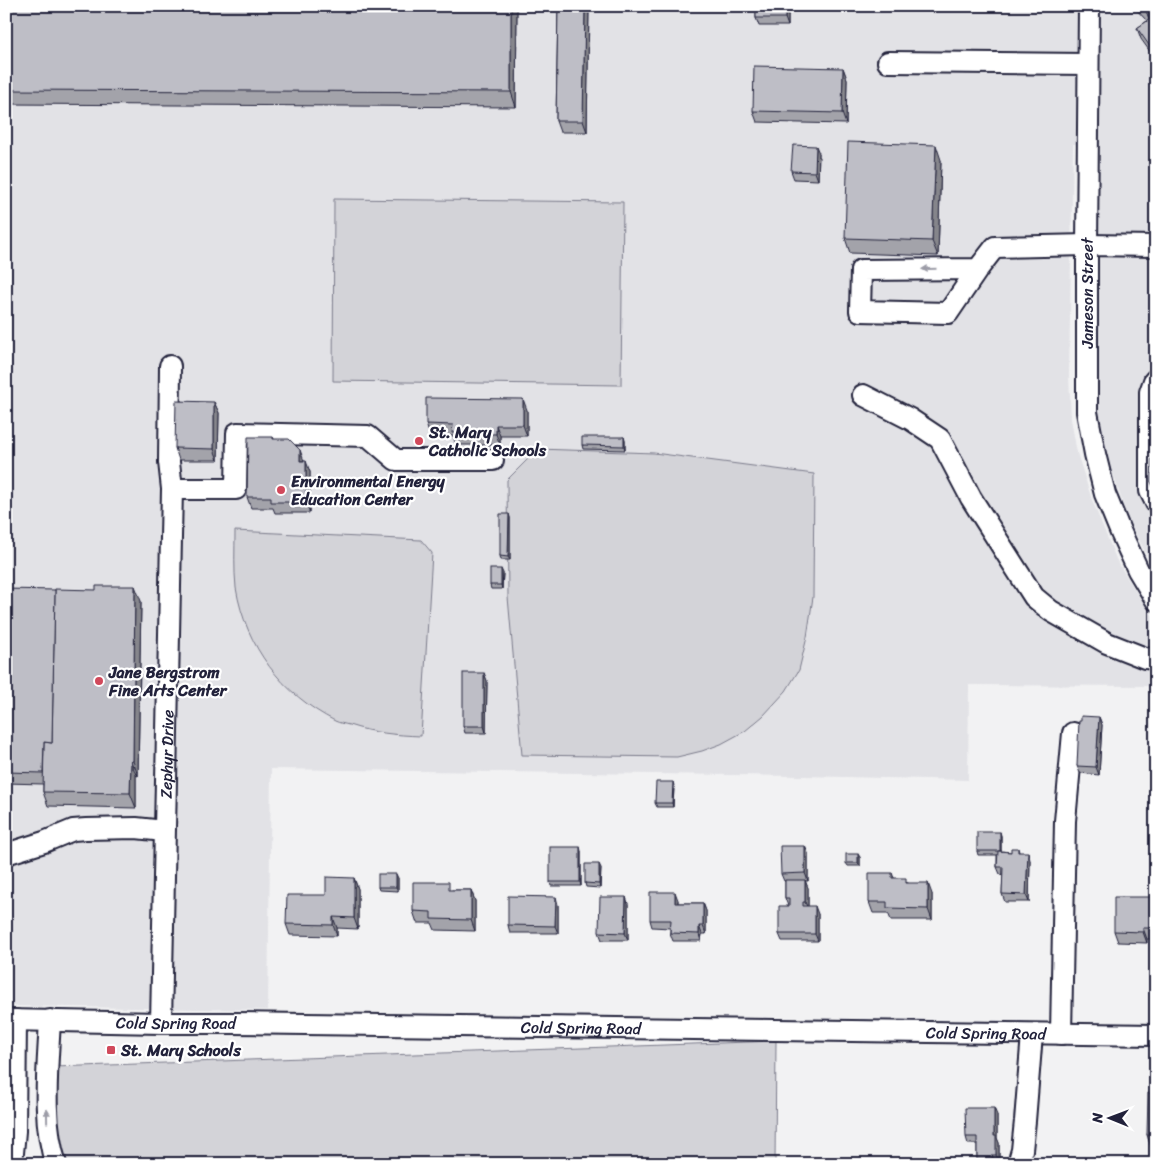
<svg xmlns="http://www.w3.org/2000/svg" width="1162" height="1170" viewBox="0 0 1162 1170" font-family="Sriracha,sans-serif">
<rect width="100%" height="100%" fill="#f2f2f3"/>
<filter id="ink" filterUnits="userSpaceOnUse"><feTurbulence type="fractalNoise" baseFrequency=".02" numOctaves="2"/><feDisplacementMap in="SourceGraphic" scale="10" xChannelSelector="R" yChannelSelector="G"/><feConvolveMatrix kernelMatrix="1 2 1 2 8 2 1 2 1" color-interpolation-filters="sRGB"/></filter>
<g filter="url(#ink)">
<polygon fill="#e2e2e6" points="6,6 1156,6 1156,573 1128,519 1111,468 1097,412 1096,378 1098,144 1073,144 1069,375 1071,419 1077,453 1092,500 1117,561 1141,600 1156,620 1156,686 969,685 968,780 803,776 271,769 268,1010 6,1006"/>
<g fill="#d3d3d8" stroke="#7a7a8a">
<polygon points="334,199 623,202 621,385 333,381"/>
<polygon points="538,449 654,453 814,474 813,597 807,637 799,670 786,691 763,716 745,731 721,744 702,751 677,757 522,755 508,597 507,480"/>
<path d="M 235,531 L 421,540 L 432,553 L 421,736 C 396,735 373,733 349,725 C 345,724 339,723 335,721 C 282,694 246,647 236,588 C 234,569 235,550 235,531 Z"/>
<polygon points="776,1041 775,1164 66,1164 57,1137 54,1067"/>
</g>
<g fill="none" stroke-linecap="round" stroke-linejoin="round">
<g stroke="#22223b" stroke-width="24">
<g id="minor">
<polyline points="1089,6 1087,248 1087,412 1095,454 1105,494 1121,533 1138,570 1156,600"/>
<polyline points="888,62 1088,64"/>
<polyline points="978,269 861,270 860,311 948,313 978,269 995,247 1087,245 1156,246"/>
<polyline points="1156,379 1154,381 1150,392 1150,491 1156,503"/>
<polyline points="863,395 910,419 940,439 971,498 1034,597 1051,611 1107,643 1145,658 1156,659"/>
<polyline points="172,489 236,489 237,433 368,436 396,460 493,460"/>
<polyline points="6,854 44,842 73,830 86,829 136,828 164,831"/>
<path id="s1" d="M 6,1020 L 161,1023 L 234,1023 L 1156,1035"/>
<path d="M 50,1020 C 48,1065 41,1121 56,1164"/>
<path id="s2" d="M 161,1023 L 172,489 L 169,462 L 170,366"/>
<polyline points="1061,1034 1065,821 1073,733"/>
<polyline points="12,1164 15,1131 16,1020"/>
<polyline points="1018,1164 1022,1150 1025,1121 1032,1034"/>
</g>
</g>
<use href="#minor" stroke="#fff" stroke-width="20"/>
</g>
<g fill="#a3a3aa" stroke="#22223b">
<polygon points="6,6 517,6 516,107 6,104"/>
<polygon points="558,6 589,6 587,132 560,132 556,121"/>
<polygon points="756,6 788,6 788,26 759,26 756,18"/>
<polygon points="1133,6 1156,6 1156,60 1141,39 1137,28 1147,21"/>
<polygon points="843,68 847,79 846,124 757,122 753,111"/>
<polygon points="819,153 818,180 794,179 791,171"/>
<polygon points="941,160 938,256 850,253 845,238"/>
<polygon points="1156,384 1156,494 1151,482"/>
<polygon points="214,402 219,413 218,460 179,460 175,448"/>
<polygon points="527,410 527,436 500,436 500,445 456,445 453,436 430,436 426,424"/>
<polygon points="273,437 274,439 304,461 310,472 310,513 275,513 273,508 251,508 247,497"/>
<polygon points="624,437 625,441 625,450 583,449 582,445"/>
<polygon points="509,514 510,518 510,560 501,560 500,556"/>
<polygon points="503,573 502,589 491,589 490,585"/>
<polygon points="6,589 141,601 138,776 136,775 136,808 48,806 43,792 43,784 6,783"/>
<polygon points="484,673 487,681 486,733 465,733 463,726"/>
<polygon points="1099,717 1102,725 1099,775 1080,773 1077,766"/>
<polygon points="674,786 673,807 657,807 655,803"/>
<polygon points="1000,832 1001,836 1001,851 1011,852 1018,848 1019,852 1030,860 1029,902 1005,902 1002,894 1003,875 1000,874 997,867 997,855 978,855 977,851"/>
<polygon points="581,851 581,886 551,886 550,882"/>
<polygon points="808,853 808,881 805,881 808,888 808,906 818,914 818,941 782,941 779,934 788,906 785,898 785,881 784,881 781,874"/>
<polygon points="860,857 860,866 848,866 846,863"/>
<polygon points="601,868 600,888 586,887 585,883"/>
<polygon points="892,873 894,878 908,883 932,894 932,920 891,920 888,913 873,913 869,902"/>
<polygon points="354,878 358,889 358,929 337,928 337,936 290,935 286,924 326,895"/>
<polygon points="398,878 398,891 379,890 378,887"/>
<polygon points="452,890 471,890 475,901 475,931 435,930 432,923 417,923 413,911"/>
<polygon points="626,897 628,904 628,940 602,940 599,932"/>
<polygon points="1156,897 1156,939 1147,939 1147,943 1118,942 1114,931"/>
<polygon points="678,900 678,903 703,903 706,911 706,934 702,934 701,941 673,941 670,933 670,928 652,927 650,920"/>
<polygon points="558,905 558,933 510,933 508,925"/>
<polygon points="1156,1094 1156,1147 1151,1147 1147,1135"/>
<polygon points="997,1115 997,1138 999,1143 999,1162 995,1162 995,1164 978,1164 977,1159 977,1144 968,1144 966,1137"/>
</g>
<g fill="#85858b" stroke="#22223b">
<polygon points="511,6 517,6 516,107 511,92"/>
<polygon points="585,6 589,6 587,132 583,121"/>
<polygon points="785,6 788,6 788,26 785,18"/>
<polygon points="1151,6 1156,6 1156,22 1152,26 1146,11"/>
<polygon points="843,68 847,79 846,124 842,113"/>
<polygon points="936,145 941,160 938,256 932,241"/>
<polygon points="816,146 819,153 818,180 815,172"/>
<polygon points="523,399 527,410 527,436 523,425"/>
<polygon points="214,402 219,413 218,460 214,449"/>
<polygon points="496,425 500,436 500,445 496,434"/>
<polygon points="624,437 625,441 625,450 624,446"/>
<polygon points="300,450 304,461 300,461"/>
<polygon points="306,461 310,472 310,513 306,502"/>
<polygon points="509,514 510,518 510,560 508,557"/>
<polygon points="501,569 503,573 502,589 501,585"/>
<polygon points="135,586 141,601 138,776 133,761"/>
<polygon points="484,673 487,681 486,733 484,726"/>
<polygon points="1099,717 1102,725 1099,775 1096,767"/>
<polygon points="131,761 136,775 136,808 130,793"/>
<polygon points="673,782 674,786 673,807 672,803"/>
<polygon points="1000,832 1001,836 1001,855 1000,851"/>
<polygon points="805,846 808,853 808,881 805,873"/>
<polygon points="580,847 581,851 581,886 580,882"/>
<polygon points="1028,852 1030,860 1029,902 1026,895"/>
<polygon points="858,854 860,857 860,866 858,863"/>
<polygon points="599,864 601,868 600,888 599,884"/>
<polygon points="396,874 398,878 398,891 396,887"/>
<polygon points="354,878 358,889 358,929 354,918"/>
<polygon points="805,880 808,888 808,909 805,902"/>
<polygon points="928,883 932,894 932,920 928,909"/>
<polygon points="471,890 475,901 475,931 471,920"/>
<polygon points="675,892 678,900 677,910 675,903"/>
<polygon points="556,897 558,905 558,933 555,926"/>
<polygon points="626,897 628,904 628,940 625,933"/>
<polygon points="703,903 706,911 706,934 703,926"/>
<polygon points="815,906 818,914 818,941 815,934"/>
<polygon points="333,917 337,928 337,936 333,925"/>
<polygon points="699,926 702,934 701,941 699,934"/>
<polygon points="1143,928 1147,939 1147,943 1143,932"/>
<polygon points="994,1108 997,1115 997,1138 999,1143 999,1162 996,1155 994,1136"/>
<polygon points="992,1155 995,1162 995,1164 994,1164 992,1159"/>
</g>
<g fill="#bebec6" stroke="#22223b">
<polygon points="6,6 511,6 511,92 6,90"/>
<polygon points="558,6 585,6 583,121 556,121"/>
<rect x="756" y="6" width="29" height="12"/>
<polygon points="1142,6 1151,6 1146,11"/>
<polygon points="1156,15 1156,55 1137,28"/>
<polygon points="754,66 843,68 842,113 753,111"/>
<polygon points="848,142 936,145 932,241 845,238"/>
<polygon points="793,145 816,146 815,172 791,171"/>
<polygon points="1156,384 1156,486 1151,482 1153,387"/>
<polygon points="426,398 523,399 523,425 496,425 496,434 452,433 453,425 426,424"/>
<polygon points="176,401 214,402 214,449 175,448"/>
<polygon points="248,437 273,437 273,439 289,439 300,450 300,461 306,461 306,502 271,502 271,497 247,497"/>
<polygon points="582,437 624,437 624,446 582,445"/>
<polygon points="500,514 509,514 508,557 500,556"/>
<rect x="490" y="569" width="11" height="16"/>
<polygon points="96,586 135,586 133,761 131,761 130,793 43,792 44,742 52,743 55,589 96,590"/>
<polygon points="6,589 55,590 52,743 44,742 43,773 6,772"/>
<rect x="463" y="673" width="21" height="53"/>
<polygon points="1081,716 1099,717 1096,767 1077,766 1079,721 1081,721"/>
<polygon points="656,782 673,782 672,803 655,803"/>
<rect x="977" y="832" width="23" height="19"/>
<polygon points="780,846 805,846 805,873 781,874"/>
<rect x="550" y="847" width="30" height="35"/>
<polygon points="1011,848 1018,848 1018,852 1028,852 1026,895 1002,894 1003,867 997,867 998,851 1011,852"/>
<rect x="846" y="854" width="12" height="9"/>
<polygon points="585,864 599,864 599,884 585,883"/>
<polygon points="869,873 892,873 892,878 906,878 906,883 928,883 928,909 887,908 887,902 869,902"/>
<rect x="378" y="874" width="18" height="13"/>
<polygon points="326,877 354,878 354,918 333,917 333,925 286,924 287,895 326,895"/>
<polygon points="785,880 805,880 805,902 803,902 803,906 815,906 815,934 779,934 779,906 789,906 789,898 785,898"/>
<polygon points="413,882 449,882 449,890 471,890 471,920 431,919 431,912 413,911"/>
<polygon points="650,892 675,892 675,903 703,903 703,926 699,926 699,934 670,933 671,920 650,920"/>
<polygon points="508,896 556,897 555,926 508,925"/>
<polygon points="600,897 626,897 625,933 599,932"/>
<polygon points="1114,897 1156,897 1156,928 1143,928 1143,932 1114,931"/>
<polygon points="1148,1093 1156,1094 1156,1136 1147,1135"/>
<polygon points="965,1108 994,1108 994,1136 996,1136 996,1155 992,1155 992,1159 977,1159 977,1137 966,1137"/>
<polygon points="1084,1162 1095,1163 1095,1164 1084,1164"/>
</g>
<defs><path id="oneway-solid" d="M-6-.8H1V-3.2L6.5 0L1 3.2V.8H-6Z" transform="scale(1.25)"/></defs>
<g fill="#9c9ca7">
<use href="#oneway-solid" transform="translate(929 269) rotate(179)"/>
<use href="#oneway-solid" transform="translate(47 1116) rotate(-91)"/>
</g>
</g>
<g fill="#d1495b" stroke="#fff" stroke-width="2">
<circle cx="419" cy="441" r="5"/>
<circle cx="281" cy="490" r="5"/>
<circle cx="99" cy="681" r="5"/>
<rect x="106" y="1045" width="10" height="10" rx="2.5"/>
</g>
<g text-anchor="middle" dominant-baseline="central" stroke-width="4.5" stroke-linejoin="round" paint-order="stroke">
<g font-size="16" fill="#22223b" stroke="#fff">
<text transform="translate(1087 293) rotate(-90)">Jameson Street</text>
<text stroke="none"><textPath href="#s2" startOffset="269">Zephyr Drive</textPath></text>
<text stroke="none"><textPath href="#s1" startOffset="170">Cold Spring Road</textPath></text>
<text stroke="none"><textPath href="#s1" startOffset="575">Cold Spring Road</textPath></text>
<text stroke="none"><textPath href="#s1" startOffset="980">Cold Spring Road</textPath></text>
</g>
<g font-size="16" font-weight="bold" fill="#22223b" stroke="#fff" text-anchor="start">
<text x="429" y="432">St. Mary<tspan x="429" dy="18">Catholic Schools</tspan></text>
<text x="291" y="481">Environmental Energy<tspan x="291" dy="18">Education Center</tspan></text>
<text x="109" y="672">Jane Bergstrom<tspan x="109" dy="18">Fine Arts Center</tspan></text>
<text x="121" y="1050">St. Mary Schools</text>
</g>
</g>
<rect width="1162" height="1170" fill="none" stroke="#fff" stroke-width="25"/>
<rect x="12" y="12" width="1137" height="1145" fill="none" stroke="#22223b" stroke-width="2" filter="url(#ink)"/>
<g transform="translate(1110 1118) rotate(271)" stroke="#ffffff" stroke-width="4" paint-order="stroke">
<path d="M0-4L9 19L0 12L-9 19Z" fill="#22223b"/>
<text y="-8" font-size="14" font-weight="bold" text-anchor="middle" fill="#22223b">N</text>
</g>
</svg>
